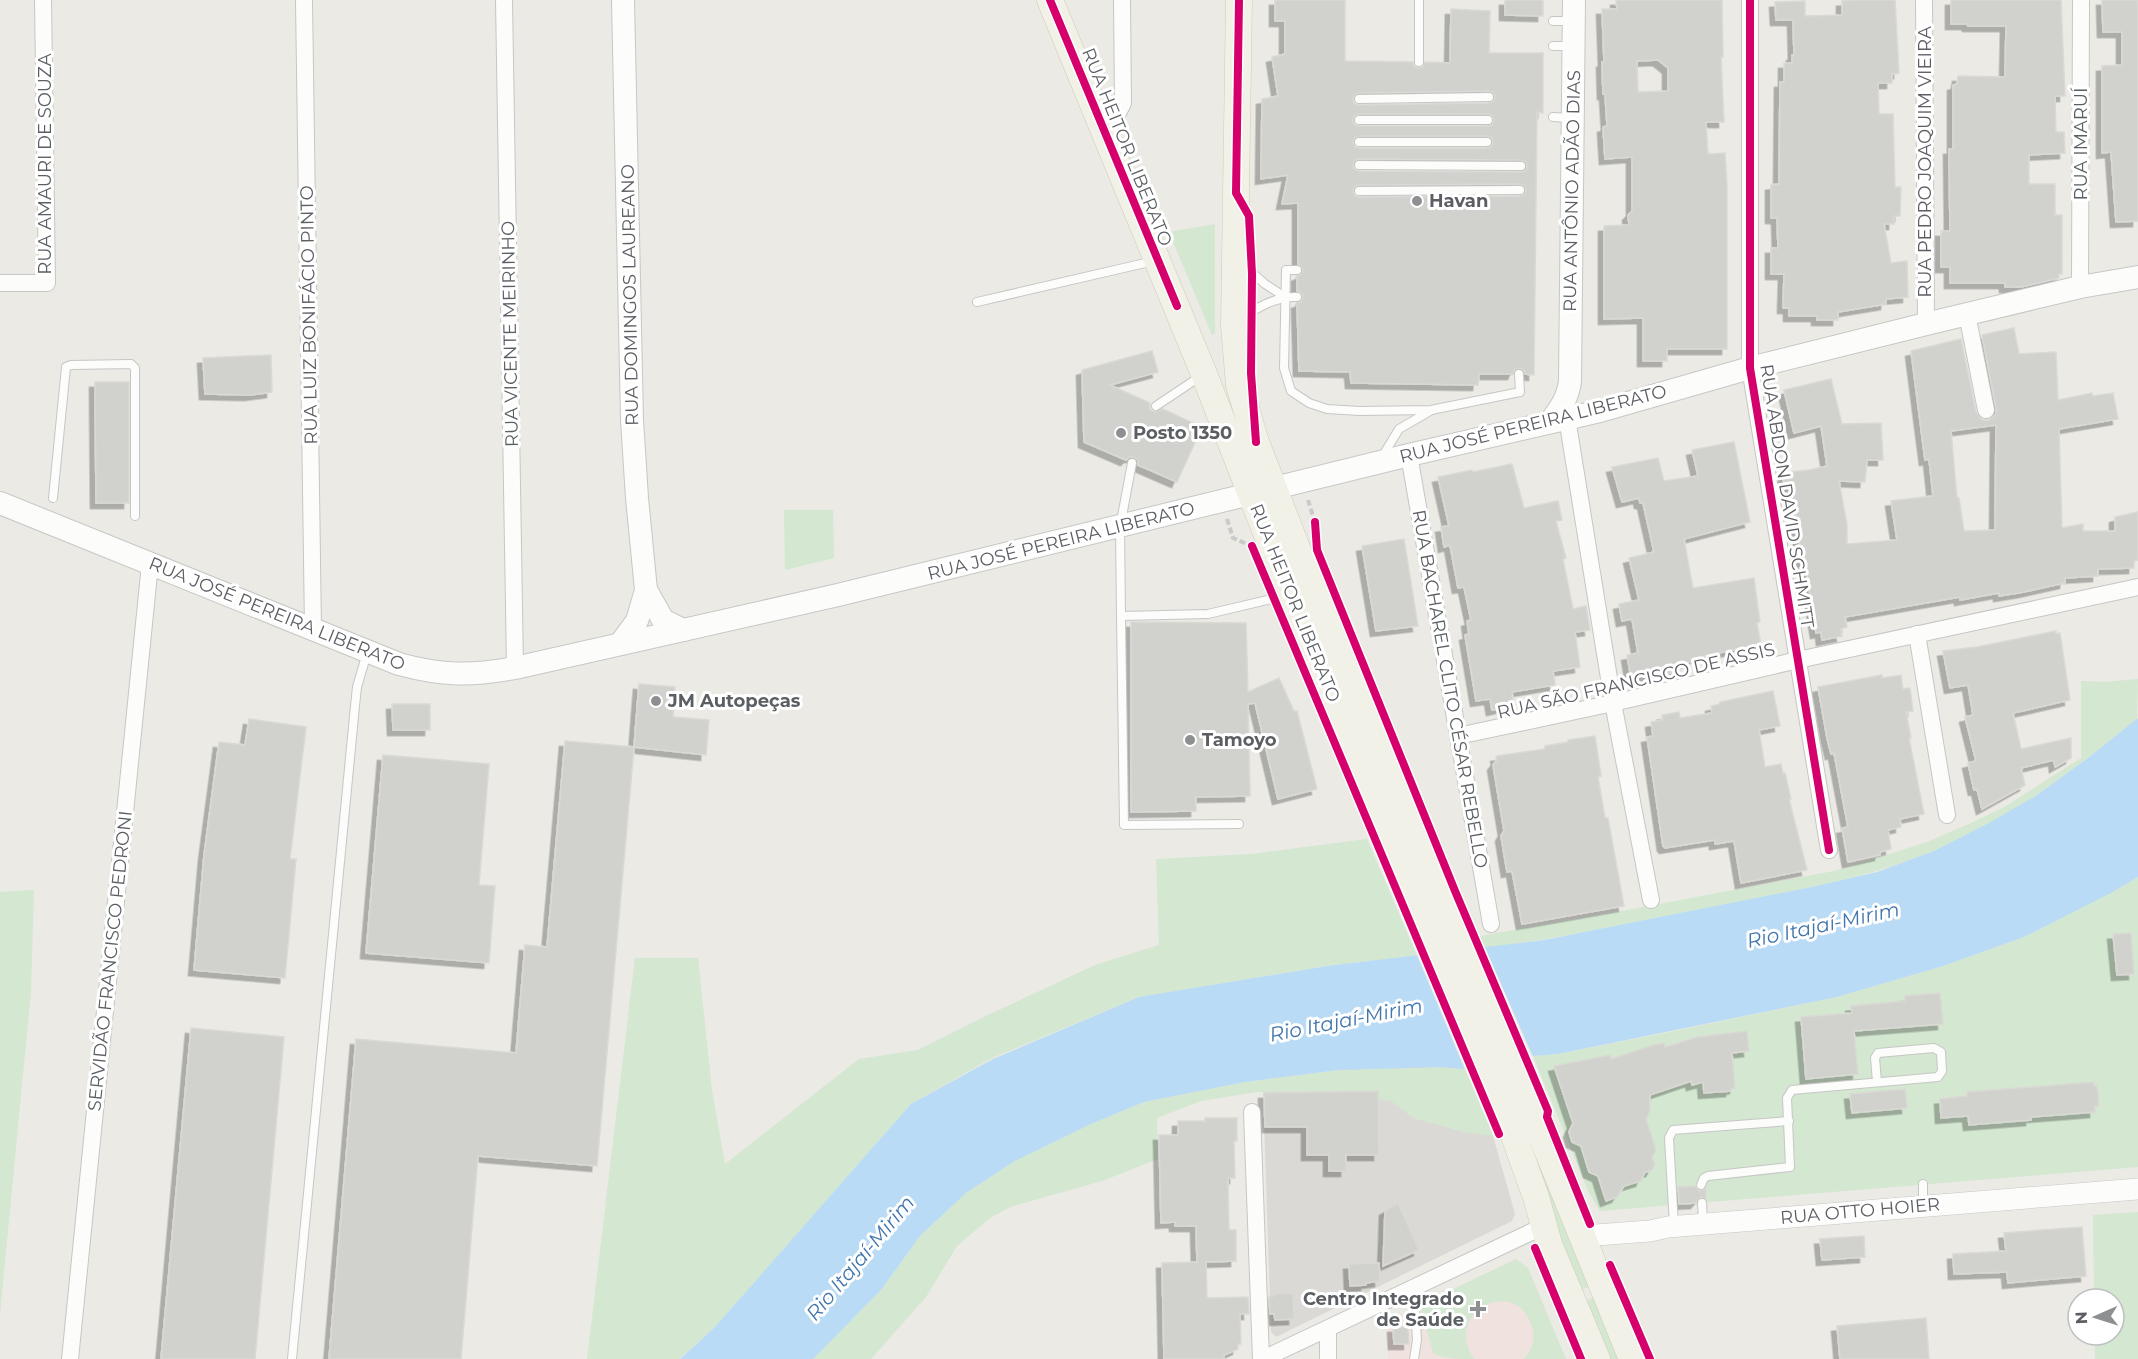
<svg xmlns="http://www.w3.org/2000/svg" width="2138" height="1359" viewBox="0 0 2138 1359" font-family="Montserrat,sans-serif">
<defs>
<filter id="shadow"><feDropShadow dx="-5.5" dy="5.5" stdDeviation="0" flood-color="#0004"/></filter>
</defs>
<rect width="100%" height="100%" fill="#ebeae5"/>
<polygon fill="#dbd9d5" points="1450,1038 1493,1136 1515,1214 1512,1221 1276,1337 1271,1332 1263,1091"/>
<polygon fill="#f0e2df" points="1516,1259 1528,1268 1566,1359 1388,1359 1387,1321"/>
<g fill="#d3e7d1">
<polygon points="1215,224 1215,333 1212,335 1169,232"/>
<polygon points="784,510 833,510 834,558 785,570"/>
<path d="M 2138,679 L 2137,719 C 2075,769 2007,822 1932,852 C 1863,879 1790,892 1717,906 C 1640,921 1563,938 1485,948 L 1480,936 L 1606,914 L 1834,871 L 1868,861 L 1927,842 L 1971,823 L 2006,806 L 2081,758 L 2081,681 L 2105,682 Z"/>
<polygon points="1367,839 1417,956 1327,966 1139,997 992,1058 911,1104 714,1328 679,1359 587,1359 635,958 698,958 712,1090 725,1164 859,1059 918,1050 988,1015 1095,965 1159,945 1156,859 1251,854"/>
<polygon points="2138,877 2138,1167 1600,1211 1589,1193 1533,1056 1558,1054 1655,1035 1837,997 1943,966 2024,937 2111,893"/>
<polygon points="34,890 31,991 0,1314 0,892"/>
<polygon points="1440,1067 1465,1069 1493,1136 1463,1132 1413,1118 1391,1101 1331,1091 1257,1092 1201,1101 1157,1118 1158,1159 1102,1181 1010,1207 990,1218 957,1246 926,1297 871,1359 813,1359 881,1290 920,1236 966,1193 1013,1162 1091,1124 1144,1102 1245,1082 1339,1070"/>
<polygon points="1525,1124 1591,1286 1580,1290 1561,1244 1557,1227"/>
<polygon points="2138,1212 2138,1359 2095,1359 2095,1335 2114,1335 2114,1299 2094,1299 2093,1215"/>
<path d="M 1516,1259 L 1528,1268 L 1566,1359 L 1524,1359 C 1533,1349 1536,1337 1531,1324 C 1515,1277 1442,1310 1474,1359 C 1461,1359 1442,1359 1433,1353 L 1420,1305 Z"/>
<polygon points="1595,1297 1621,1359 1608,1359 1584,1301"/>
</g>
<polygon fill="#b9dbf5" points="2138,718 2138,877 2111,893 2024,937 1943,966 1837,997 1558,1054 1533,1056 1465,1069 1440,1067 1339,1070 1245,1082 1144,1102 1091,1124 1013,1162 966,1193 920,1236 881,1290 813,1359 680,1359 714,1328 911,1104 993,1059 1139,997 1327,966 1544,940 1812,887 1877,872 1934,851 1991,822 2037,795 2088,758"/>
<polygon fill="#ebeae5" points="1484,945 1534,1059 1466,1072 1416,953"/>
<g fill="#d1d1ce" stroke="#dad9d4" stroke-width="1.5" fill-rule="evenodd" filter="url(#shadow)">
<path d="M 1275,0 L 1345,0 L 1345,61 L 1413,62 L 1414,66 L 1418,68 L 1423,67 L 1425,62 L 1450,63 L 1451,9 L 1490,11 L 1489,53 L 1543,53 L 1543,113 L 1537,112 L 1534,375 L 1525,374 L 1524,370 L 1519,368 L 1515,369 L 1513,374 L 1479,374 L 1478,385 L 1351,383 L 1350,372 L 1299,371 L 1297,303 L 1301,302 L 1303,297 L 1302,293 L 1297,291 L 1297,276 L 1302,274 L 1303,269 L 1298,264 L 1298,203 L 1282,204 L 1288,175 L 1261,179 L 1262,99 L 1278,96 L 1272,57 L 1285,54 L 1285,21 L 1275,21 ZM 1489,91 L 1493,92 L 1495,96 L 1494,101 L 1489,103 L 1359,105 L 1355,104 L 1353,100 L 1354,95 L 1359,93 ZM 1359,114 L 1488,114 L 1493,116 L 1494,121 L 1492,125 L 1488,126 L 1359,126 L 1355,125 L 1353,121 L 1354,116 ZM 1359,136 L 1487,136 L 1492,138 L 1493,143 L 1491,147 L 1487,148 L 1359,148 L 1355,147 L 1353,143 L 1354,138 ZM 1359,159 L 1521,160 L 1526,162 L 1527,167 L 1525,171 L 1521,172 L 1359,171 L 1354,169 L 1353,164 L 1355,160 ZM 1520,184 L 1524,185 L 1526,189 L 1525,194 L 1520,196 L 1359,197 L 1355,196 L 1353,192 L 1354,187 L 1359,185 Z"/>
<polygon points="1505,0 1543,0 1543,16 1505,15"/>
<path d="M 1616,0 L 1722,0 L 1723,57 L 1721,57 L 1724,122 L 1706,122 L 1708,154 L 1725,153 L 1727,186 L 1727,349 L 1667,349 L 1667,361 L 1643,361 L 1643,318 L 1604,319 L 1604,226 L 1629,225 L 1628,215 L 1632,211 L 1632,157 L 1605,159 L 1603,127 L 1607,126 L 1605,94 L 1603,94 L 1602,62 L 1604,62 L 1602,9 L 1617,9 ZM 1658,60 L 1668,68 L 1668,91 L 1638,92 L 1637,61 Z"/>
<polygon points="1856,0 1895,0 1899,73 1892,74 1892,83 1878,83 1879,114 1893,114 1895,187 1901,187 1900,216 1894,216 1894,224 1884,224 1891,263 1907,261 1908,297 1886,299 1886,304 1838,312 1838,320 1817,320 1817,316 1789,316 1789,308 1783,308 1784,274 1771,274 1771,248 1778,248 1777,218 1771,218 1771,185 1779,184 1780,82 1784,82 1784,63 1792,63 1792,55 1794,55 1793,20 1776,20 1775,2 1805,1 1805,16 1842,15 1842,1"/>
<polygon points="1951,0 2061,0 2065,96 2055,96 2056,132 2064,132 2065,153 2029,155 2029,184 2055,184 2055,215 2062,215 2062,274 2059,274 2059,278 2021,287 2005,287 2005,283 1950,283 1950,267 1941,267 1941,231 1950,231 1949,149 1953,149 1953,85 1957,84 1958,76 2005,77 2006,26 1968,26 1967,24 1951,24"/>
<polygon points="2102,0 2138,0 2138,221 2116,222 2111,152 2102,153 2102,66 2122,65 2122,32 2103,32"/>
<path d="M 2014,328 L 2019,354 L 2056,352 L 2058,400 L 2092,393 L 2093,396 L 2113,393 L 2118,419 L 2059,429 L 2062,528 L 2083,524 L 2083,531 L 2115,531 L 2115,517 L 2138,512 L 2138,560 L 2134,561 L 2134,568 L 2098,569 L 2098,576 L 2065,578 L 2065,583 L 2024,592 L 1999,596 L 1999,593 L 1960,600 L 1960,597 L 1845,617 L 1847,627 L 1840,629 L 1842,636 L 1822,640 L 1821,632 L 1816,633 L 1806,569 L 1804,570 L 1790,487 L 1785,488 L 1782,473 L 1809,470 L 1827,466 L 1821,426 L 1794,433 L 1784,390 L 1831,379 L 1842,424 L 1881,423 L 1883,460 L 1867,460 L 1865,482 L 1839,481 L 1847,525 L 1847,544 L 1897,540 L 1891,501 L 1933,496 L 1929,459 L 1925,460 L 1911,351 L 1961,339 L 1976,412 L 1982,420 L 1989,420 L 1996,414 L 1996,408 L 1982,335 ZM 1996,425 L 1995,530 L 1964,531 L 1959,498 L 1957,498 L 1951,431 Z"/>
<polygon points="1152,351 1158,372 1110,385 1150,403 1150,409 1154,412 1163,409 1202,427 1177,482 1138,465 1138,460 1134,457 1129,457 1126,460 1084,442 1082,370"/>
<polygon points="271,355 272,392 250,395 205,394 203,358"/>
<polygon points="95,382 129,382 129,503 96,503"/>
<polygon points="1734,442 1750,522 1684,539 1693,588 1754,578 1760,622 1757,623 1762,651 1739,655 1738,649 1694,658 1695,661 1679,664 1680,671 1648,678 1647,675 1631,678 1627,655 1638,653 1632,619 1622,621 1619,604 1639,600 1629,558 1654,552 1643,503 1640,503 1639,498 1622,502 1612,467 1658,458 1664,481 1698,476 1692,450"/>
<polygon points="1512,464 1524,508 1558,501 1562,520 1556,521 1566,558 1563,559 1573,609 1586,606 1590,630 1575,632 1580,667 1553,671 1555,685 1512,692 1514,705 1492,710 1490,699 1476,701 1465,635 1469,634 1467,621 1471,620 1464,587 1458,588 1450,545 1444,547 1441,527 1449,526 1438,477 1472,470 1473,472"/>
<polygon points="1404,539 1418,626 1376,631 1362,546"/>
<polygon points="1131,622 1246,623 1248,692 1279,678 1294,711 1297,711 1317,789 1278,799 1255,703 1248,704 1250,796 1196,797 1196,811 1131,812"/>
<polygon points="2056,631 2056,634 2060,633 2070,700 2013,713 2021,749 2071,738 2071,758 2055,767 2054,760 2021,768 2025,785 1982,809 1977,789 1974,790 1968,763 1976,761 1965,717 1973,715 1968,685 1950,688 1943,651 1977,647"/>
<polygon points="1882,675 1882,678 1901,675 1903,689 1910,688 1913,711 1906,712 1911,738 1909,738 1924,814 1900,819 1901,827 1888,830 1891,849 1880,852 1880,855 1848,862 1842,828 1848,827 1834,753 1831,754 1827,738 1818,687"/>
<polygon points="639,684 675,687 673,717 709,720 706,755 634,747"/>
<polygon points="1773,691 1780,726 1759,730 1765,767 1781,764 1783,774 1785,773 1791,799 1789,799 1807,870 1741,883 1734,841 1715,844 1715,840 1665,848 1663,846 1647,737 1653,736 1651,722 1663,720 1662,715 1679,712 1680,718 1712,713 1711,706 1720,704 1720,702"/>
<polygon points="392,704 430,704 430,730 393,730"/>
<polygon points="249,719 306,727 290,859 296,859 285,978 194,970 204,855 219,742 245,745"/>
<polygon points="1595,736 1601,776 1598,777 1605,818 1608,818 1624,906 1522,924 1512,871 1507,872 1501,836 1504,831 1493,765 1497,760 1496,756 1545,749 1545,746 1568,742 1568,740"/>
<polygon points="565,741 634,747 597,1166 478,1156 461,1359 329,1359 356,1039 516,1053 525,945 547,947"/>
<polygon points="383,755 489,764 479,885 495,886 489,963 366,953"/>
<polygon points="2131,933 2134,974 2117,975 2113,934"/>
<polygon points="1940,993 1943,1024 1854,1031 1858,1074 1806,1079 1801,1017 1852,1013 1851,1006 1905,1001 1905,996"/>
<polygon points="191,1028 284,1037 255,1359 161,1359"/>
<polygon points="1747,1031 1749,1051 1732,1053 1735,1088 1731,1089 1731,1091 1704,1093 1703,1082 1692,1085 1691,1081 1650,1095 1650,1111 1646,1119 1656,1150 1652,1158 1655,1164 1651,1171 1645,1172 1641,1181 1624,1186 1617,1197 1606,1201 1598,1176 1589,1172 1581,1146 1572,1142 1569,1132 1573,1123 1554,1066 1610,1055 1611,1059 1654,1045 1664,1043 1665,1047 1698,1037"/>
<polygon points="2094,1082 2094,1086 2097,1085 2099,1106 2095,1106 2095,1112 2031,1117 2031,1120 1969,1125 1968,1116 1941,1118 1940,1099 1967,1096 1967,1092"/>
<polygon points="1905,1089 1907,1108 1852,1113 1850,1094"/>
<polygon points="1378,1091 1379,1155 1346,1155 1346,1171 1329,1171 1329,1155 1307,1155 1307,1127 1265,1127 1264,1093"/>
<polygon points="1205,1118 1237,1118 1237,1141 1234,1141 1235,1178 1228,1178 1229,1230 1236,1230 1236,1261 1206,1262 1207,1298 1248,1297 1249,1314 1240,1314 1241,1344 1238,1344 1238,1349 1224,1355 1224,1359 1164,1359 1162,1263 1197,1262 1196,1226 1175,1226 1175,1222 1161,1223 1159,1135 1178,1135 1178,1121 1205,1121"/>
<polygon points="1695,1186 1699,1191 1706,1189 1706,1199 1701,1197 1696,1203 1679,1204 1678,1187"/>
<polygon points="1398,1203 1419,1250 1383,1266 1385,1210"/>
<polygon points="2082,1227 2086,1276 2008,1283 2007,1272 1954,1274 1953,1254 2006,1251 2004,1233"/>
<polygon points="1864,1236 1865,1257 1822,1260 1820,1239"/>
<polygon points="1379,1263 1380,1281 1366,1283 1366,1285 1350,1286 1349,1264"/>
<polygon points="1293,1293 1294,1319 1275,1320 1274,1314 1270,1314 1269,1296 1274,1296 1274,1294"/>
<polygon points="1926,1318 1929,1359 1840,1359 1837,1326"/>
<polygon points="1393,1327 1408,1327 1409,1344 1394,1344"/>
</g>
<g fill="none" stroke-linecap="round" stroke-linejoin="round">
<g stroke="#c6c6c6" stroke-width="10">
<g id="service">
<polyline points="1419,0 1419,62"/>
<polyline points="1553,21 1574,21"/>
<polyline points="1553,46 1573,46"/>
<polyline points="1359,99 1489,97"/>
<polyline points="1553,117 1570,118"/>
<polyline points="1359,120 1488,120"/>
<polyline points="1359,142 1487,142"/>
<polyline points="1359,165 1521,166"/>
<polyline points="1359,191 1520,190"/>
<polyline points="1240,262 1265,284 1285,297"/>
<polyline points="1297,270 1286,270 1284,368 1291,391 1309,403 1327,409 1360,411 1431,410 1520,392 1519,374"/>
<polyline points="977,302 1154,261"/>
<path d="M 1239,322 C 1254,308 1277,296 1297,297"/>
<polyline points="1156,406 1201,376"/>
<polyline points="1382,457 1399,429 1430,411"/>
<polyline points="1132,463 1120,527 1121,616 1208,614 1288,595"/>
<polyline points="53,498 66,367 71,365 131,364 135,368 135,516"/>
<polyline points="1121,616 1124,825 1239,824"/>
<polyline points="1923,1184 1923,1205"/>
<polyline points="1701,1185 1704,1178 1708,1176 1790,1167 1787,1098 1792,1090 1938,1077 1942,1071 1941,1052 1934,1048 1878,1053 1875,1058 1877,1082"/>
<polyline points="1702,1203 1703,1223"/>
<polyline points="1674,1226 1669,1138 1673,1130 1789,1121"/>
<polyline points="292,1359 355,706 357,687 367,653"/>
<polyline points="1414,1359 1417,1340 1415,1308"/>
</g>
</g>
<g stroke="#c6c6c6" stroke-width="18">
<g id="minor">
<polyline points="304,0 313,629"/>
<polyline points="504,0 515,668"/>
<polyline points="1750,0 1750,368 1829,850"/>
<polyline points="1924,0 1926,324"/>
<polyline points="1103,128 1114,121 1123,103 1122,0"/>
<polyline points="0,283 47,283 43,0"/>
<polyline points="2080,287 2081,0"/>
<polyline points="1967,314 1986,410"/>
<polyline points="1567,418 1613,703 1651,900"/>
<polyline points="1409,455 1491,924"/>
<polyline points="1917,634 1947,815"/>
<polyline points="1458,736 1613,703 1798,660 2138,587"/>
<polyline points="1252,1112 1261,1359"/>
<polyline points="1328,1330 1328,1359"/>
<polyline points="70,1359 150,564"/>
<polyline points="1263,1359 1544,1226"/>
</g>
</g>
<g stroke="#c6c6c6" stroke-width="22">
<polyline id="tertiary" points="1582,1236 1650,1231 1668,1227 2138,1189"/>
</g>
<g stroke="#c7c7c7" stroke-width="24">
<g id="secondary">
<path d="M 1550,422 C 1560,409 1568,398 1570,381 L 1574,0"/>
<path d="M 0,503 L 399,664 C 443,676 470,676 515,668 L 838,595 L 1409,455 L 1600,411 L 1750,368 L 1926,324 L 2080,287 L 2138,277"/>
<polyline points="646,590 663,620 683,630"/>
<polyline points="620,644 637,621 646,590 637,498 632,420 623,0"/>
</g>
</g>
<g stroke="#d2cab4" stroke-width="27">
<g id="primary">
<polyline points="1050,0 1204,374 1290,594 1481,1053 1511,1128 1536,1197 1549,1244 1597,1359"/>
<polyline points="1239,0 1234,326 1239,385 1256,442 1311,584 1440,897 1534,1118 1632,1359"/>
</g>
</g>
<g stroke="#c8cbc9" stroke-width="4" stroke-dasharray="6 3" stroke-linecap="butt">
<polyline points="1308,500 1315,522"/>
<polyline points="1227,519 1233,538 1247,544"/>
</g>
<use href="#service" stroke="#fcfcfb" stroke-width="8"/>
<use href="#minor" stroke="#fcfcfb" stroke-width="16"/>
<use href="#tertiary" stroke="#fcfcfb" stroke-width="21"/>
<use href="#secondary" stroke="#fcfcfb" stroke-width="22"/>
<use href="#primary" stroke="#f2f1e8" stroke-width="26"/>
<g stroke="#fff" stroke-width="11">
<g id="cycleway">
<polyline points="1050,0 1177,306"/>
<polyline points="1239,0 1236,193 1249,216 1252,274 1251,373 1256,442"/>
<polyline points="1750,0 1750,368 1829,850"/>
<polyline points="1315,522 1317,550 1455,891 1548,1111 1547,1117 1590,1224"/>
<polyline points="1252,546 1499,1134"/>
<polyline points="1535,1248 1581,1359"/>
<polyline points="1610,1265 1650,1359"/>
</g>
</g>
<use href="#cycleway" stroke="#d6006c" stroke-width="8"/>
</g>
<g fill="#8d8f90" stroke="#fff" stroke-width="2">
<circle cx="1417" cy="201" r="6"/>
<circle cx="1121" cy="433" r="6"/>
<circle cx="656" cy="701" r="6"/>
<circle cx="1190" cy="740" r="6"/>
<path d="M1475 1300h6v6h6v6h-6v6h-6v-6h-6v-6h6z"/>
</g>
<g text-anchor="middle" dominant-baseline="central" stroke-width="6" stroke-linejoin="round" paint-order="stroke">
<g font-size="18" fill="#5b5e63" stroke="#fff">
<text transform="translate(2081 144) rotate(-90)">RUA IMARUÍ</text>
<text transform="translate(1127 147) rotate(68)">RUA HEITOR LIBERATO</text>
<text transform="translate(1925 162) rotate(-90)">RUA PEDRO JOAQUIM VIEIRA</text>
<text transform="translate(45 164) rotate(-90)">RUA AMAURI DE SOUZA</text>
<text transform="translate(1572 191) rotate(-89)">RUA ANTÔNIO ADÃO DIAS</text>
<text transform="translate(630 295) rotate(-91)">RUA DOMINGOS LAUREANO</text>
<text transform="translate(309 315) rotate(-91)">RUA LUIZ BONIFÁCIO PINTO</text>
<text transform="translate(510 334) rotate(-91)">RUA VICENTE MEIRINHO</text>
<text transform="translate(1533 424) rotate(-14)">RUA JOSÉ PEREIRA LIBERATO</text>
<text transform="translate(1787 496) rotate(81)">RUA ABDON DAVID SCHMITT</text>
<text transform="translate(1061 541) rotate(-14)">RUA JOSÉ PEREIRA LIBERATO</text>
<text transform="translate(1295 603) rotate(68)">RUA HEITOR LIBERATO</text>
<text transform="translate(277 614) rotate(22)">RUA JOSÉ PEREIRA LIBERATO</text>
<text transform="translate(1636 681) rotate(-13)">RUA SÃO FRANCISCO DE ASSIS</text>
<text transform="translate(1450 689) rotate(80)">RUA BACHAREL CLITO CÉSAR REBELLO</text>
<text transform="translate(110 961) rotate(-84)">SERVIDÃO FRANCISCO PEDRONI</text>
<text transform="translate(1860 1211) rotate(-5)">RUA OTTO HOIER</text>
</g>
<g font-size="18" font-weight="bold" fill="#5b5e63" stroke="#fff" text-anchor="start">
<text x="1429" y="201">Havan</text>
<text x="1133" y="433">Posto 1350</text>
<text x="668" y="701">JM Autopeças</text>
<text x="1202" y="740">Tamoyo</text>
<text x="1464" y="1299" text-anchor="end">Centro Integrado<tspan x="1464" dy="21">de Saúde</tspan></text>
</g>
<g font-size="20" font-style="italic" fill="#4276ad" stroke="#fff">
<text transform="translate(1823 925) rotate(-12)">Rio Itajaí-Mirim</text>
<text transform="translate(1346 1020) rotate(-11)">Rio Itajaí-Mirim</text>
<text transform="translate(860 1258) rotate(-50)">Rio Itajaí-Mirim</text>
</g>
</g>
<g transform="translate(2096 1317) rotate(267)"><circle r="28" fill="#ffffff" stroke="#bdbfc1" stroke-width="1.5"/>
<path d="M0-4.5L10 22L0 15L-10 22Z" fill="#8d8f90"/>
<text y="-9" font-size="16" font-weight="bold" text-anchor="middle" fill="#5b5e63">N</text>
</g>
</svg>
